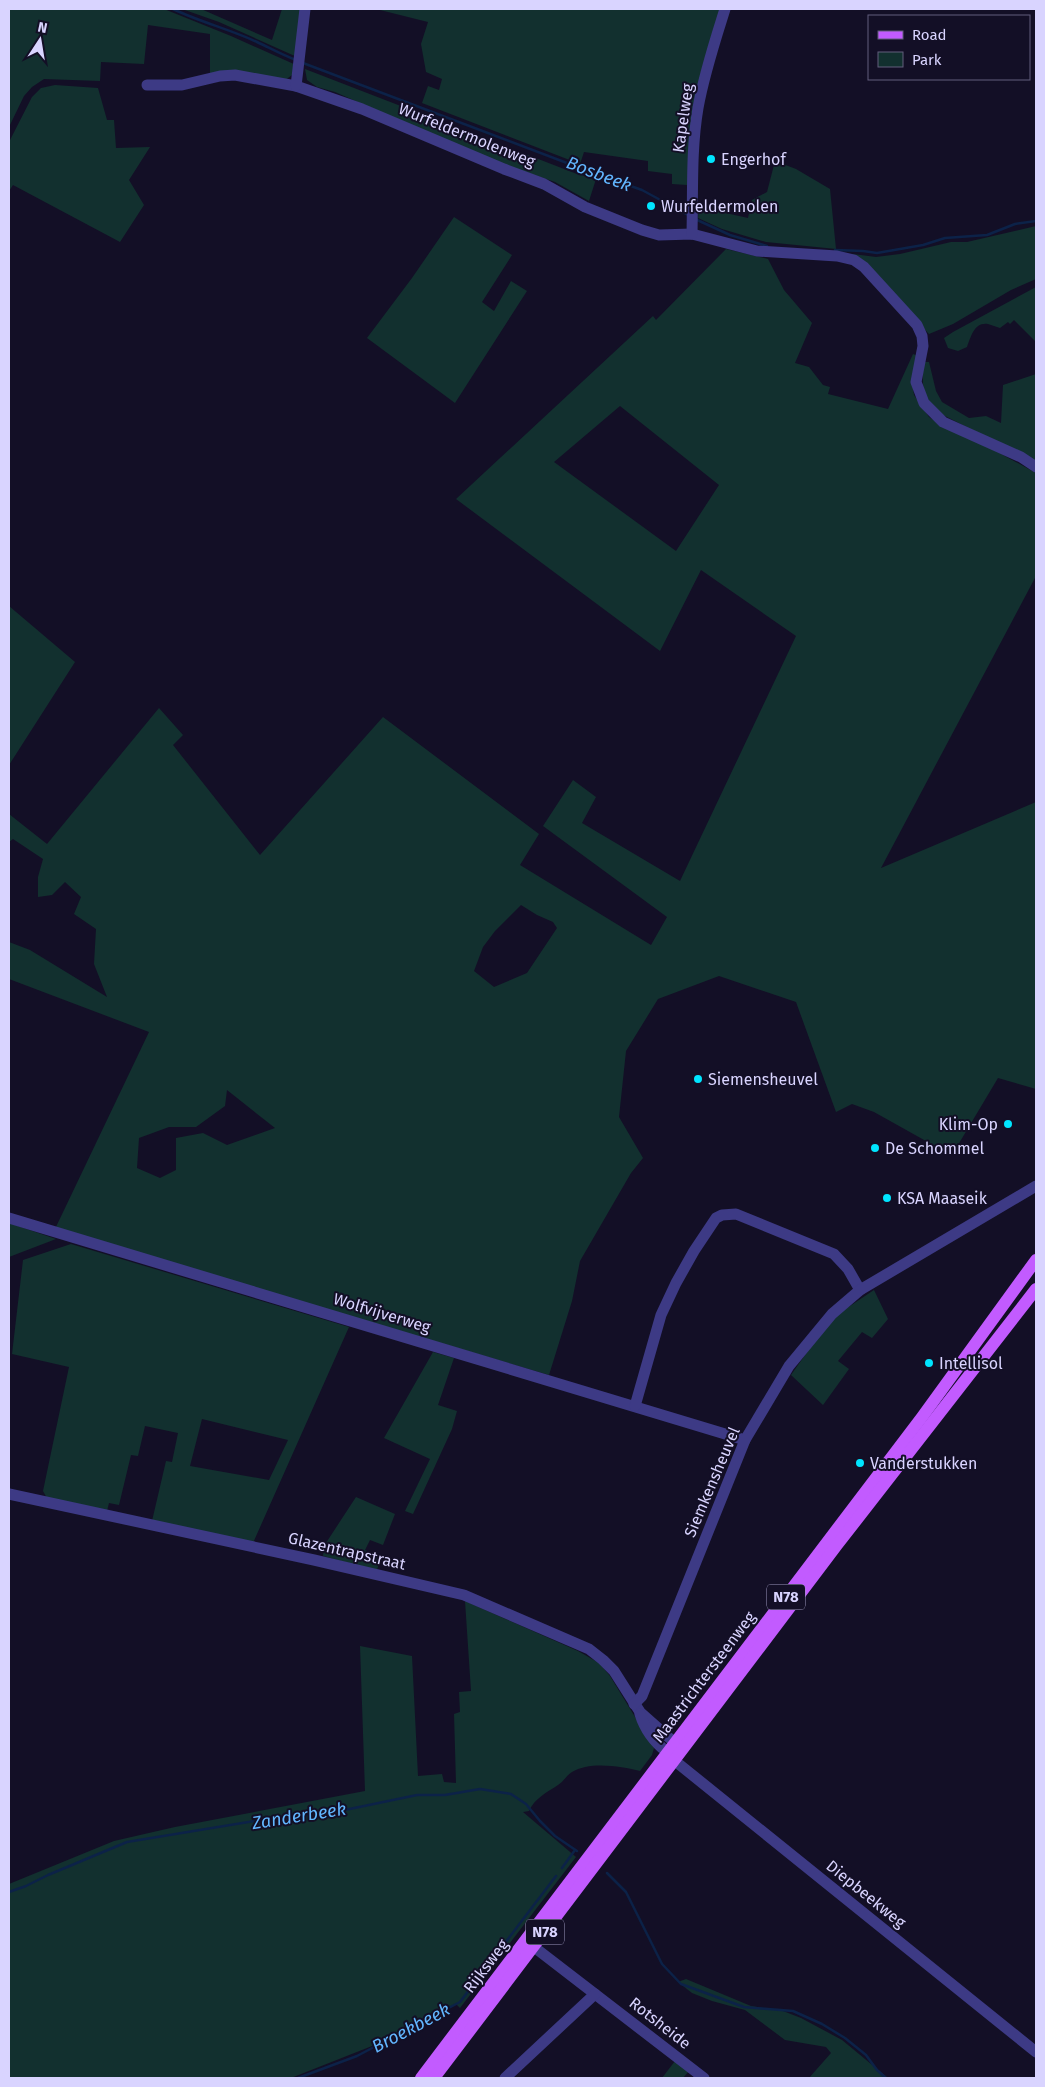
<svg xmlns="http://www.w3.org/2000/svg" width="1045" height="2087" viewBox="0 0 1045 2087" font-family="'Fira Sans',sans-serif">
<rect width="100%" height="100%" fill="#130f26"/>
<g fill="#12302f" fill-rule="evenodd">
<polygon points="9,9 164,9 231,36 296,65 292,75 284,81 210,75 210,34 148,25 144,64 101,62 100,81 44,79 32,87 24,96 9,127"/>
<polygon points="182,9 201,9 272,40 282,9 301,9 297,57 219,22"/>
<polygon points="376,9 721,9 687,185 672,184 672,174 648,171 648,161 584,152 580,164 422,103 428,86 439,90 442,79 426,72 421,44 428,22"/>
<polygon points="305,69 577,174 596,179 589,201 555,182 487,159 335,92 317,87 307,80"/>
<polygon points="55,85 98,88 107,120 114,120 116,148 150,147 129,180 144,205 120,242 13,185 9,191 9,142 32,97 41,88"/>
<polygon points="775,161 796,169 830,189 836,249 766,242 722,229 698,218 699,207 748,218 752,200 767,192"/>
<polygon points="454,217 512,255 482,302 494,311 511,281 527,291 455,403 367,338 412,278"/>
<polygon points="1036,226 1036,279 1011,290 953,324 929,334 852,256 853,254 876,257 900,254 951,242 967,242"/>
<path d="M 726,249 L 768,259 L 784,290 L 812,323 L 795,363 L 809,367 L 823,385 L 830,387 L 828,394 L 888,409 L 913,354 L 918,356 L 913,388 L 914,395 L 929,417 L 948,429 L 992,449 L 1036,473 L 1036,576 L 881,868 L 1036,802 L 1036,1089 L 998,1078 L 955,1150 L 942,1150 L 874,1112 L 852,1104 L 836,1112 L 796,1002 L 719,976 L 658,999 L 626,1051 L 619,1117 L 643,1158 L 631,1173 L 580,1261 L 572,1301 L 549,1375 L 55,1229 L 149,1032 L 9,979 L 9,942 L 30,950 L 107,997 L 94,964 L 96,929 L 74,914 L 81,897 L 65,882 L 52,895 L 38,897 L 38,877 L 43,859 L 13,839 L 9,842 L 9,814 L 47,844 L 159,708 L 183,735 L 173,745 L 260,855 L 383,717 L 539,834 L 520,865 L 651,945 L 667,917 L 543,826 L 573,780 L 596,797 L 582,823 L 680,881 L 796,636 L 701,570 L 660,651 L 456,499 L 653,316 L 656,320 ZM 620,406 L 719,485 L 676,551 L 554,462 ZM 521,905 L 537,915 L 553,922 L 557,928 L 527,973 L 494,987 L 474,971 L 483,947 L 495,931 ZM 227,1090 L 275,1128 L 227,1145 L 203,1133 L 176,1138 L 176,1170 L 160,1178 L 137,1168 L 139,1138 L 169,1127 L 196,1127 L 225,1106 Z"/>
<path d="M 1036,287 L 1036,342 L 1014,320 L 1010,324 L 1008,322 L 1000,328 C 996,327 992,325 988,324 C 974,322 971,337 967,347 L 958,351 L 948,348 L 944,338 L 953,332 Z"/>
<path d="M 924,362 L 929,362 L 936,391 L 942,402 L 969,418 L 986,416 L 1001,423 L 1003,385 L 1036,374 L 1036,462 L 943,415 C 922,399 921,386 924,362 Z"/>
<polygon points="9,606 75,662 9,765"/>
<polygon points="9,1223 56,1239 9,1257"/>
<path d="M 71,1244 L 349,1327 L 253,1543 L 152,1521 L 166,1461 L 172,1462 L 178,1433 L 145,1426 L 138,1456 L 131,1455 L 119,1505 L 109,1503 L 107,1511 L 48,1500 L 43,1491 L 69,1367 L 12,1354 L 23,1260 ZM 202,1419 L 288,1440 L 269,1480 L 190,1466 Z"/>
<polygon points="874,1290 888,1319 872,1338 862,1332 838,1361 849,1369 823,1405 791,1375 817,1338 838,1314"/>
<polygon points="433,1352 454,1358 438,1405 457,1411 452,1429 413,1514 405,1511 430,1459 384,1438"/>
<polygon points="356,1497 395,1514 383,1545 370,1540 365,1550 380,1557 377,1571 323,1556 324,1546"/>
<path d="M 465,1601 L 578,1651 L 599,1663 L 610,1676 L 654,1748 L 652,1755 L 640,1771 C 621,1766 589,1761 572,1772 C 566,1776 563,1782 558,1785 C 546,1793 535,1798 529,1811 L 523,1812 L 576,1857 L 460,2008 L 456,2004 L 372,2046 L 291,2078 L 9,2078 L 9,1884 L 114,1841 L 175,1827 L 365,1791 L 360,1646 L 412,1656 L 418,1776 L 442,1774 L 444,1782 L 456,1783 L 454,1714 L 460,1712 L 459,1692 L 471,1691 Z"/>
<polygon points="686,1979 751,2006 783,2011 801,2018 842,2040 888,2078 809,2078 831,2053 826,2047 785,2040 745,2010 712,2001 692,1993 678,1982"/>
<polygon points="675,2061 689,2071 683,2078 662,2078"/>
</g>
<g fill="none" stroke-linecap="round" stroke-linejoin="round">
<g stroke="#0c2248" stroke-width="2.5">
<path d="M 173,9 C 200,22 229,29 257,42 C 270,48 282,55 296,60"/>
<polyline points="303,63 588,171 642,190 688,215"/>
<polyline points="695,219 730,235 767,246"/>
<polyline points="835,250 863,251 877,253 923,245 945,238 987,235 1015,224 1036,221"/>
<polyline points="562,1868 575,1850"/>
<polyline points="607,1873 626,1892 662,1964 681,1984 744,2007 793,2011 822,2024 845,2038 866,2055 877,2070 886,2078"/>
<polyline points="9,1892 26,1886 48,1875 127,1842 260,1820 340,1811 417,1795 445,1795 480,1789 511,1794 526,1804 540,1821 555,1836 577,1851"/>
<polyline points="298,2078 357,2056 460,2002 556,1876"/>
</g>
<g stroke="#3d3a85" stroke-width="11">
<polyline points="147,85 182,85 220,76 235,75 296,86 362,109 504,169 544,184 585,207 642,230 659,235 692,234 757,251 837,256 854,260 864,267 917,325 922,336 923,346 916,382 924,403 943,422 1021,457 1036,467"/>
<polyline points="296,86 305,9"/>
<path d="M 692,234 C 693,192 691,149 698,108 C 704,74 715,41 725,9"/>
<polyline points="9,1218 745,1440"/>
<polyline points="635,1406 661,1315 676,1283 694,1251 716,1218 722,1215 736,1214 834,1254 848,1269 860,1290"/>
<polyline points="9,1494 314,1560 464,1595 589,1649 603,1660 614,1671 640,1712 675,1743"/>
<polyline points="634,1704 642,1696 745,1440 789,1366 832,1314 860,1290 1036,1186"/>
<path d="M 640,1714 C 645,1730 654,1742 667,1752"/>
<polyline points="675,1761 1036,2052"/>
<polyline points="534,1947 704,2078"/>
<polyline points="505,2078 595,1994"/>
</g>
<g stroke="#c25bff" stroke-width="12">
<polyline points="421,2078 922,1417 1036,1260"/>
<polyline points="434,2078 837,1545 1036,1289"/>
</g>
</g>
<g fill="#00e5ff" stroke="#130f26" stroke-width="2">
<circle cx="711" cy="159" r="5"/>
<circle cx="651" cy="206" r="5"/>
<circle cx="698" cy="1079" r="5"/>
<circle cx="1008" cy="1124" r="5"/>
<circle cx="875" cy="1148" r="5"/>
<circle cx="887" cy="1198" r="5"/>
<circle cx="929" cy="1363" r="5"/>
<circle cx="860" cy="1463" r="5"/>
</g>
<g text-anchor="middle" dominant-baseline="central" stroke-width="4" stroke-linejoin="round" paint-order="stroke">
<g fill="#130f26" stroke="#9e99be" stroke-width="1">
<rect x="767" y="1584.5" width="38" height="25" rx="4"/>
<rect x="526" y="1919.5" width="38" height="25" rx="4"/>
</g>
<g font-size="15" font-weight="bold" fill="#d9d4ff">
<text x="786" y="1597">N78</text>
<text x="545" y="1932">N78</text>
</g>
<g font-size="16" fill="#d9d4ff" stroke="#130f26">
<text transform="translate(683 118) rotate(-82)">Kapelweg</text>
<text transform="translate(467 135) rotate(22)">Wurfeldermolenweg</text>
<text transform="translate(382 1313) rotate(17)">Wolfvijverweg</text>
<text transform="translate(712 1482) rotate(-67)">Siemkensheuvel</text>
<text transform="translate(347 1551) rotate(13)">Glazentrapstraat</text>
<text transform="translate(704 1677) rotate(-53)">Maastrichtersteenweg</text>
<text transform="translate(866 1894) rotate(39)">Diepbeekweg</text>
<text transform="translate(486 1966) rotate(-53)">Rijksweg</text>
<text transform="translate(660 2023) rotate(38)">Rotsheide</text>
</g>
<g font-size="16" fill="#d9d4ff" stroke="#130f26" text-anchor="start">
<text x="721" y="159">Engerhof</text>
<text x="661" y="206">Wurfeldermolen</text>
<text x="708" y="1079">Siemensheuvel</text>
<text x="998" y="1124" text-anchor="end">Klim-Op</text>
<text x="885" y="1148">De Schommel</text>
<text x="897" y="1198">KSA Maaseik</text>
<text x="939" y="1363">Intellisol</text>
<text x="870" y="1463">Vanderstukken</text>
</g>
<g font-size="18" font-style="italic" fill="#62b6ff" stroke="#130f26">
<text transform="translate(599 174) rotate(21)">Bosbeek</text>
<text transform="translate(299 1816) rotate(-9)">Zanderbeek</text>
<text transform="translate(411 2028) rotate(-28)">Broekbeek</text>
</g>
</g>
<rect width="1045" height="2087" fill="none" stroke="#d9d4ff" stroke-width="20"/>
<rect x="868" y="15" width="162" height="65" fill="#130f26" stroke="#625e7d"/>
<rect x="878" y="31" width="25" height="8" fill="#c25bff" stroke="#625e7d"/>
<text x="912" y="40" font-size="15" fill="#d9d4ff">Road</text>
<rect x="878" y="52" width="25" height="15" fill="#12302f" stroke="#625e7d"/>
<text x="912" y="65" font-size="15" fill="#d9d4ff">Park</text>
<g transform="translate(40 40) rotate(12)" stroke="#130f26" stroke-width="4" paint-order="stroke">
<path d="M0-4L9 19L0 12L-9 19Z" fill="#d9d4ff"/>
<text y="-8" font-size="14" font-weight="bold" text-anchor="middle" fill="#d9d4ff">N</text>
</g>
</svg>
